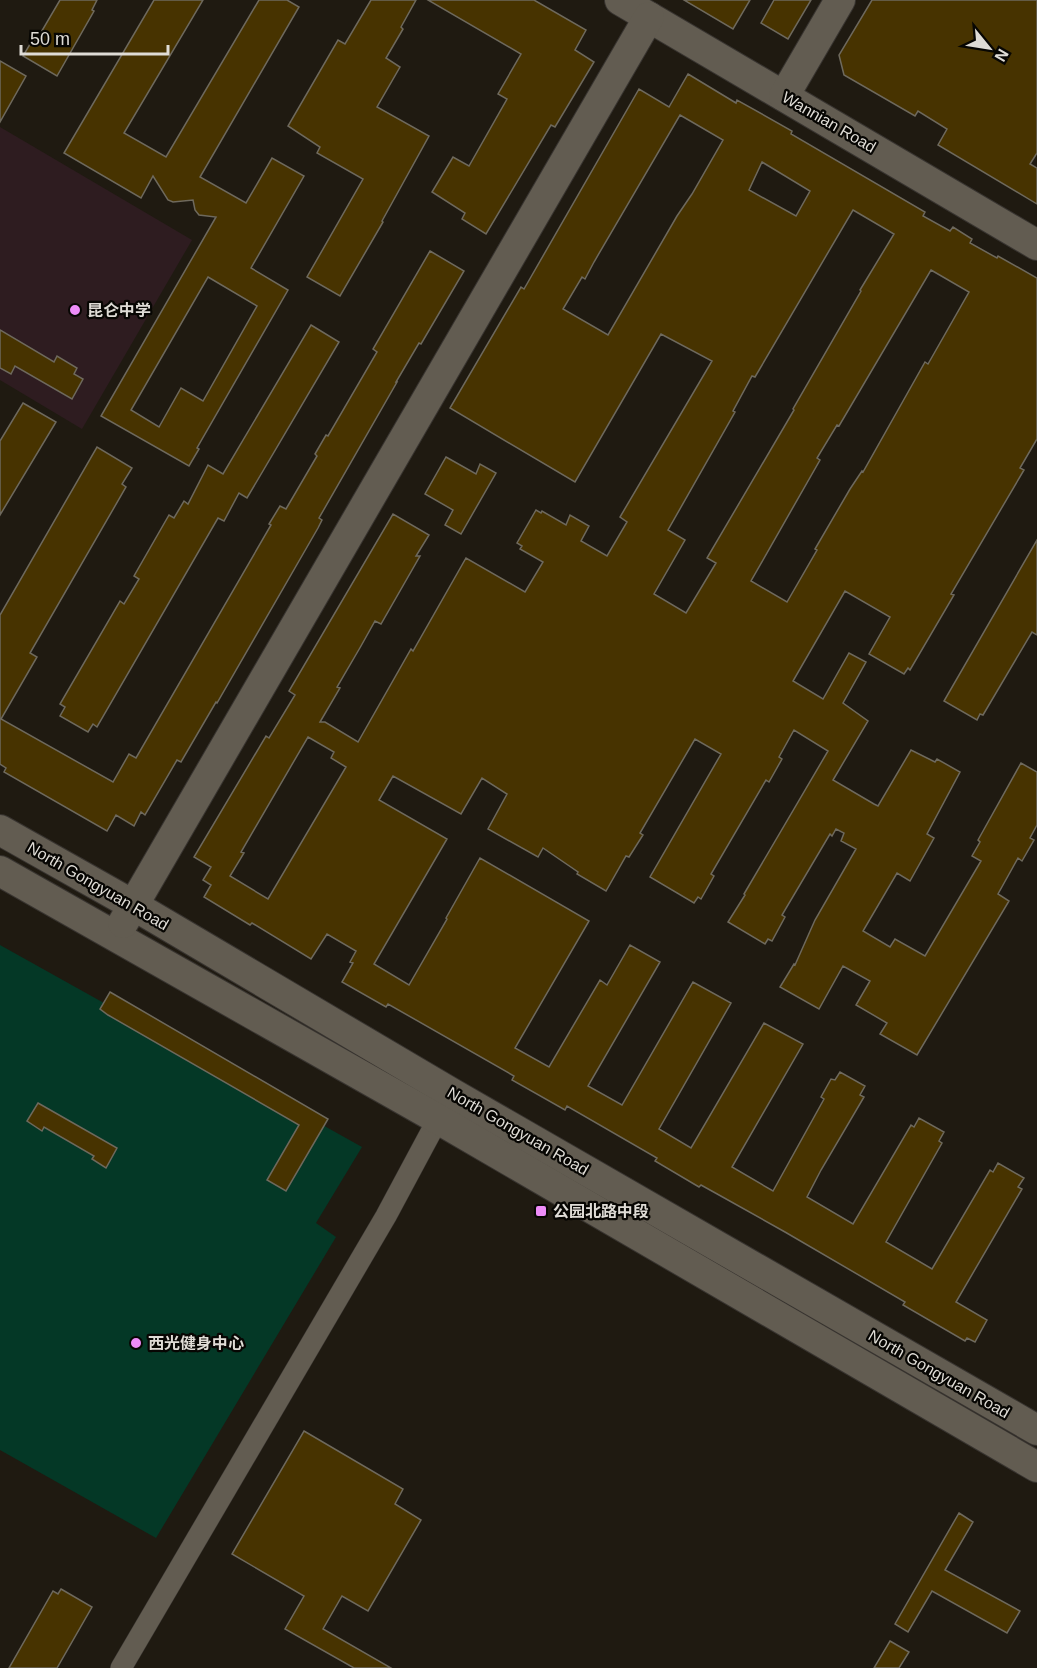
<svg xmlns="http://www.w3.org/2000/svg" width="1037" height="1668" viewBox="0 0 1037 1668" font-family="Helvetica,'Noto Sans SC',sans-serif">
<rect width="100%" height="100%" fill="#1f1a11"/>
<polygon fill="#2e1c20" points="0,127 192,240 82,429 0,380"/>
<polygon fill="#043826" points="0,945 362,1147 316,1223 336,1237 156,1538 0,1450"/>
<g fill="#473300" stroke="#6e695d" stroke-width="1.5" fill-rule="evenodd">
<polygon points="60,0 97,0 92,10 94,11 57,76 23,56 33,39 36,41"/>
<path d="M 154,0 L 203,0 L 124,133 L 166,157 L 259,0 L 287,0 L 299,7 L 200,177 L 246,203 L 272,158 L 304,176 L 251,268 L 288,290 L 197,448 L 199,449 L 189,466 L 101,416 L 216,217 L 199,215 L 195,210 L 193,200 L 173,202 L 168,200 L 153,176 L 141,198 L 64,153 ZM 208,277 L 257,306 L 203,401 L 181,388 L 159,427 L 131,410 Z"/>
<polygon points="371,0 416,0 401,27 403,29 386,58 400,67 377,107 429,136 382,221 383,222 340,296 307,277 363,179 317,153 320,147 288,126 338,40 345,44"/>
<polygon points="428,0 534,0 586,30 575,50 594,62 555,127 551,125 486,234 462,219 465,213 432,192 453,157 469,166 507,99 498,94 521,54"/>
<polygon points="684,0 750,0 733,29"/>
<polygon points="774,0 811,0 788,39 761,23"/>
<polygon points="872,0 1037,0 1037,153 1030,164 1037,168 1037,204 938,145 947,129 918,111 915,116 844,75 839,55"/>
<polygon points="0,61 26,76 0,122"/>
<path d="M 688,74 L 736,103 L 737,100 L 792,131 L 791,134 L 925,212 L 923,216 L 950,231 L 953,227 L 972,239 L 970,243 L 997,258 L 998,256 L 1037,278 L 1037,439 L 1020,468 L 1024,470 L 951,594 L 954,595 L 910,670 L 908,668 L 904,674 L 869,654 L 890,617 L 845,591 L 793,681 L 823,699 L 849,653 L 866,662 L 843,703 L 868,721 L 833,780 L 874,804 L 878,806 L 911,750 L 935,762 L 937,759 L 960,772 L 927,834 L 934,838 L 910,881 L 897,873 L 863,931 L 890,947 L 895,939 L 925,956 L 981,861 L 972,856 L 980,842 L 978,840 L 1021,763 L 1037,772 L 1037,825 L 1030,838 L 1034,840 L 1022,861 L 1018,858 L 998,894 L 1009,901 L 917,1055 L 880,1034 L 887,1023 L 856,1005 L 870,981 L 843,966 L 819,1009 L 780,987 L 794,964 L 795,965 L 815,920 L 856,849 L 841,841 L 844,833 L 836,829 L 832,836 L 830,834 L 782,915 L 785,917 L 772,941 L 768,939 L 765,944 L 728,922 L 745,895 L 744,894 L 828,751 L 794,730 L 779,757 L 782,759 L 769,782 L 766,780 L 711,874 L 714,876 L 701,899 L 698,897 L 694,903 L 650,877 L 721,754 L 695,739 L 640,833 L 643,835 L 629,857 L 626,856 L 606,891 L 577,874 L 578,872 L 543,848 L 538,857 L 488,829 L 507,794 L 482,778 L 461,814 L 393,776 L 379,800 L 447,839 L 374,964 L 409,985 L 447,919 L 446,918 L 480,858 L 589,921 L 515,1048 L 549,1067 L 600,980 L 607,985 L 630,945 L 660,962 L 588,1086 L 622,1105 L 693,982 L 731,1003 L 659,1129 L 691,1148 L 764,1023 L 803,1044 L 732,1167 L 773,1191 L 824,1099 L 821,1097 L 831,1079 L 835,1080 L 840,1072 L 865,1086 L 860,1095 L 864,1097 L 821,1170 L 807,1197 L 853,1224 L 911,1125 L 914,1127 L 919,1118 L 944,1132 L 939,1141 L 942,1143 L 886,1242 L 932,1269 L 990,1170 L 993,1172 L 998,1163 L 1024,1178 L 1018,1187 L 1022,1189 L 956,1302 L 987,1320 L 975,1342 L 967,1338 L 965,1341 L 903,1305 L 905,1302 L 785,1232 L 719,1195 L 701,1185 L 699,1187 L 655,1161 L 657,1158 L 567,1106 L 565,1110 L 512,1080 L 514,1076 L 388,1004 L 386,1007 L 342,982 L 353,963 L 350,962 L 356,951 L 327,934 L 311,959 L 252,923 L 250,925 L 204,897 L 211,885 L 203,880 L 211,867 L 194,857 L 266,736 L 269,738 L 295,695 L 289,691 L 393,514 L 429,535 L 416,556 L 420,556 L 381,624 L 375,621 L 361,646 L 337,687 L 340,688 L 320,722 L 325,722 L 358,742 L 411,649 L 413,651 L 466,558 L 525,592 L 543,562 L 520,549 L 522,546 L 517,543 L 536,510 L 541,513 L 542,511 L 566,525 L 570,515 L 589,526 L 581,541 L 607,556 L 627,522 L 620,517 L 712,361 L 661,334 L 575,482 L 450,408 L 521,287 L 524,289 L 639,89 L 669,107 ZM 680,115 L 723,140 L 692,194 L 677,216 L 608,335 L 563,309 L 582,277 L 585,279 L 594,262 ZM 762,162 L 810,191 L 796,216 L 749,190 ZM 853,210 L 894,234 L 860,290 L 861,291 L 793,409 L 794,410 L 707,558 L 716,563 L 686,613 L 654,594 L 685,540 L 668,530 L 735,412 L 733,411 L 752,376 L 755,377 ZM 931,270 L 969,292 L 928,364 L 925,362 L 863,472 L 862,471 L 850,489 L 815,549 L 817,550 L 787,602 L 751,581 L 820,460 L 817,458 L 837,425 L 839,426 ZM 308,737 L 334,752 L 331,758 L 346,767 L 268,899 L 230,876 L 244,853 L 241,852 Z"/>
<polygon points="430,251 464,271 421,344 419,343 396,382 397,382 319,518 322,520 318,528 217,703 216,702 181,762 177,760 145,815 141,812 134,826 116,815 107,831 4,772 6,768 0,764 0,615 97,447 132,468 122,484 126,487 30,653 37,657 1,719 113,782 129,754 136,758 271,525 269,524 280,506 286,509 317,456 315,454 326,435 328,436 377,352 373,349"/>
<polygon points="311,325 339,342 247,498 239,493 224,521 218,518 97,727 93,724 88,732 60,716 65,707 60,704 120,601 124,604 139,579 134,576 169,515 174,518 184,501 188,504 208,465 223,474"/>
<polygon points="0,330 54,362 57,356 77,368 74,374 83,379 72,399 15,366 11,374 0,368"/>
<polygon points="23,403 56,422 0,515 0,441"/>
<polygon points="446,457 476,474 480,464 496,473 461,534 445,525 453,510 425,494"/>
<polygon points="1037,540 1037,635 1032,632 983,715 980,714 977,720 944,701"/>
<polygon points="110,992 328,1119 286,1191 267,1180 299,1125 108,1015 100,1009"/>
<polygon points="38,1103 117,1148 106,1168 92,1159 94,1156 44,1127 42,1131 27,1121"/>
<polygon points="304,1431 403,1489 395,1504 421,1520 368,1611 342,1596 323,1629 391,1668 354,1668 285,1629 304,1596 232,1554"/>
<polygon points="959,1513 973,1522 945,1570 1020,1611 1007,1633 932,1591 908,1632 895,1624"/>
<polygon points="61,1589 92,1607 57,1668 9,1668 53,1591 58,1594"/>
<polygon points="890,1641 909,1652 899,1668 874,1668"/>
</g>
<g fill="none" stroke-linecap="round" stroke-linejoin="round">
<g stroke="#383430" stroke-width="22">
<polyline id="street" points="121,1668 386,1216 438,1119"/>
</g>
<g stroke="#383430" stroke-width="32">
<g id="secondary">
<polyline points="620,0 1037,245"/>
<polyline points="784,96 840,0"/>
<polyline points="0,830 133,905 453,1094 1037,1430"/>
<polyline points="0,871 438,1119 1037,1467"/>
<polyline points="123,923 649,17"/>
</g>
</g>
<use href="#street" stroke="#625c51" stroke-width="21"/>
<use href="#secondary" stroke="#625c51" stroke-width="30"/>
</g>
<g fill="#ee8cf8" stroke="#070603" stroke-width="2">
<circle cx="75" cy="310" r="6"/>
<rect x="535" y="1205" width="12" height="12" rx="3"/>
<circle cx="136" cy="1343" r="6"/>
</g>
<g text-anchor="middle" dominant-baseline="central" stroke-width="4.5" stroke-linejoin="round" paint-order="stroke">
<g font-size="16" fill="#dfdcd6" stroke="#070603">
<text transform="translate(829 122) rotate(30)">Wannian Road</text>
<text transform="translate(98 886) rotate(30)">North Gongyuan Road</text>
<text transform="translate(518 1131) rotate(30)">North Gongyuan Road</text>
<text transform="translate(939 1374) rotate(30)">North Gongyuan Road</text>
</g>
<g font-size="16" font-weight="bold" fill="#dfdcd6" stroke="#070603" text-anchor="start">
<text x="87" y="310">昆仑中学</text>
<text x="553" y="1211">公园北路中段</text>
<text x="148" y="1343">西光健身中心</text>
</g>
</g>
<g transform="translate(989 48) rotate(120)" stroke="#070603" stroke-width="4.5" paint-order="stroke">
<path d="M0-4.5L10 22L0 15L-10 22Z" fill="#dfdcd6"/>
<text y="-9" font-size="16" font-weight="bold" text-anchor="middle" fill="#dfdcd6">N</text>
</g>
<path d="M21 45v9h147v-9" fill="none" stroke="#dfdcd6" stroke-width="3"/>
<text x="30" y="45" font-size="18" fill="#dfdcd6" stroke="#070603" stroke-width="4.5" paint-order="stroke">50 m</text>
</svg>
